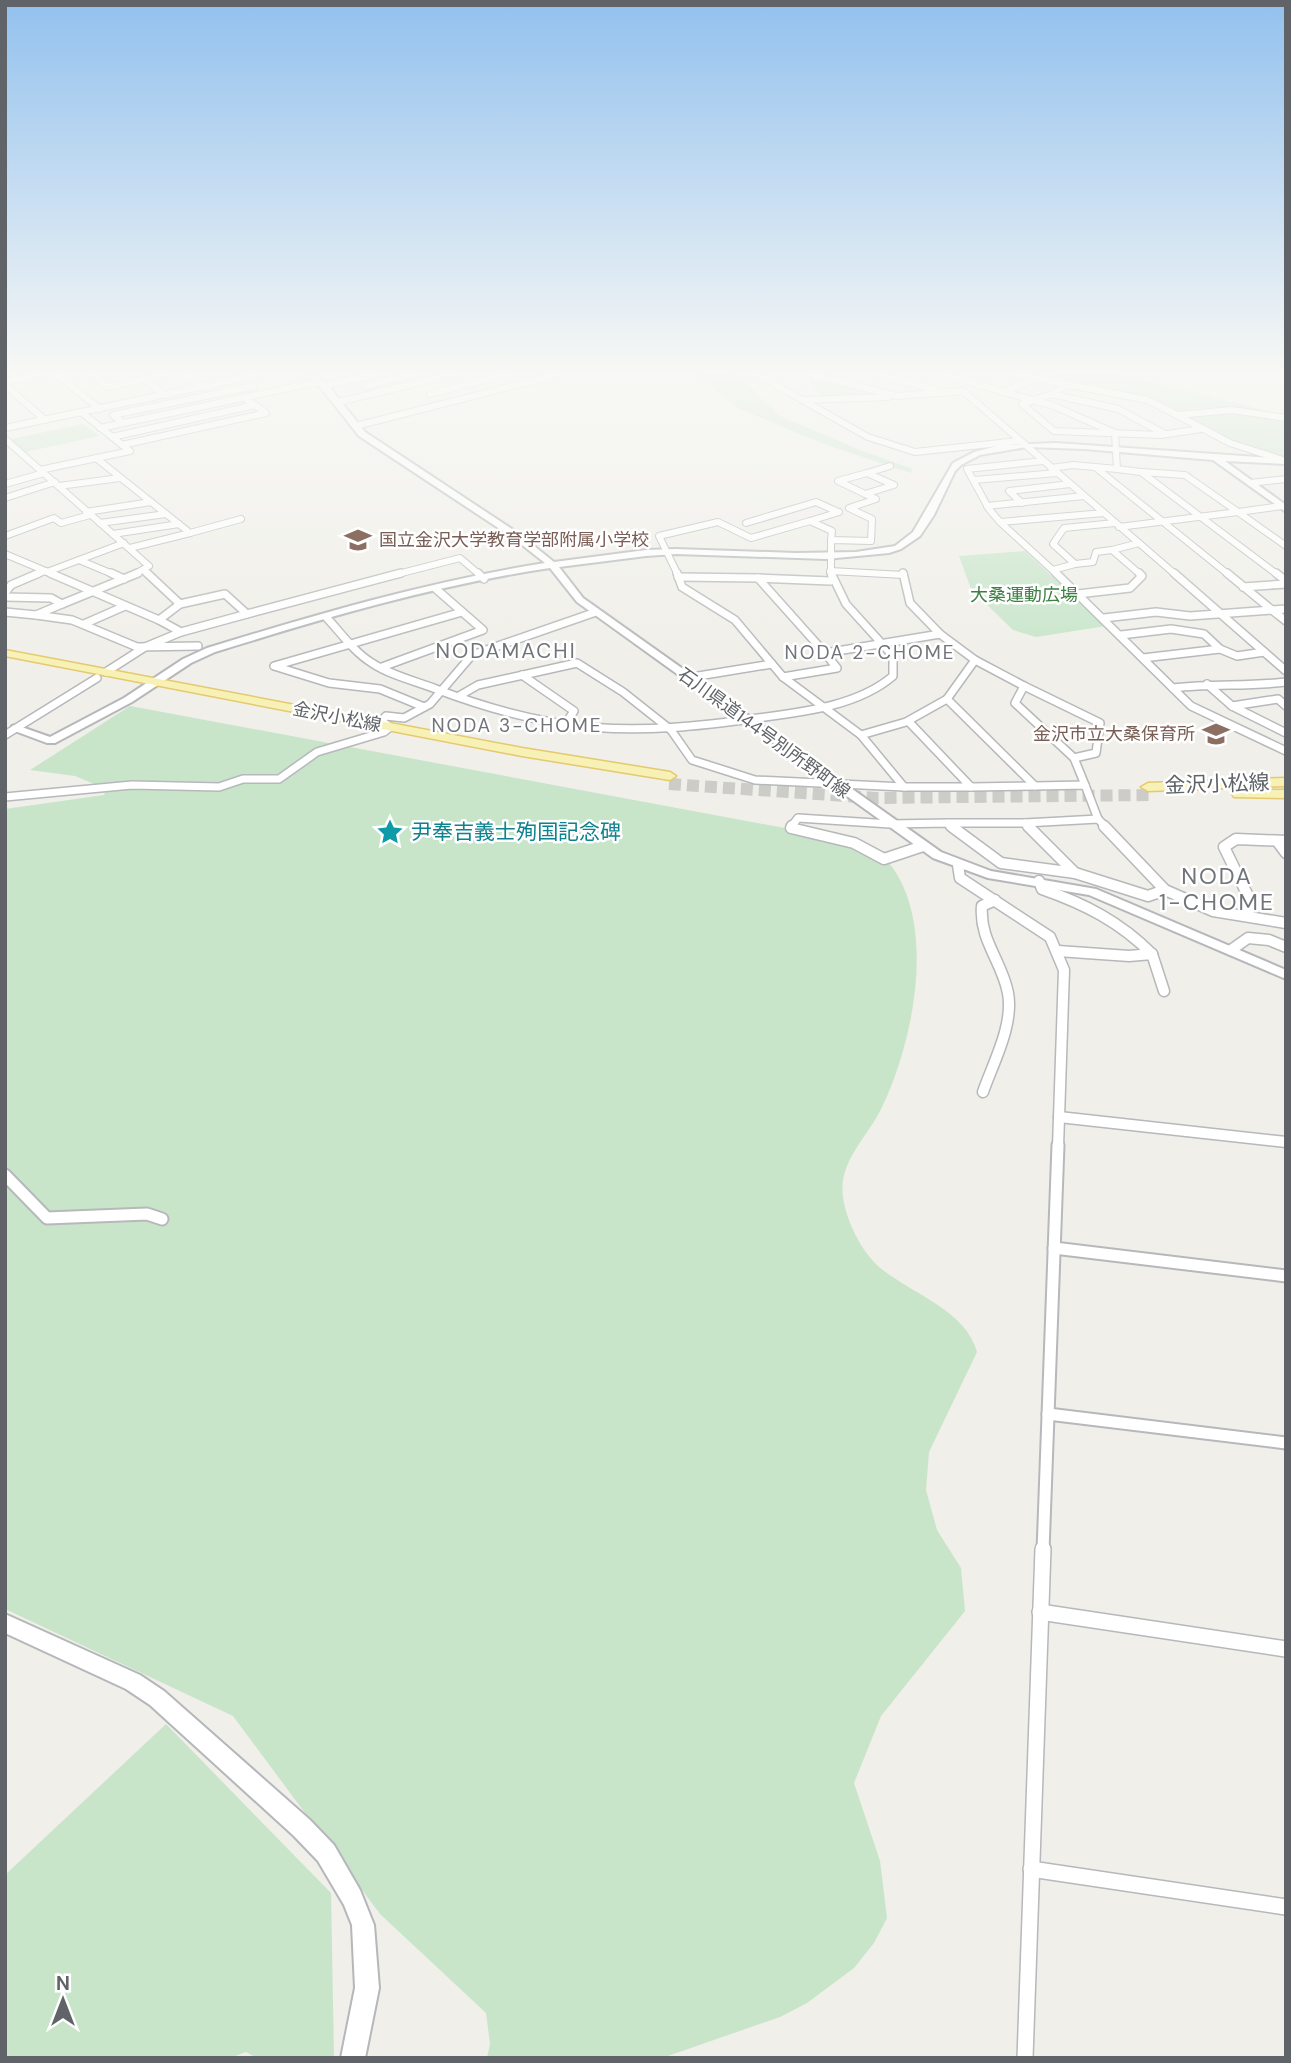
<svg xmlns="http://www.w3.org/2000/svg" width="1291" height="2063" viewBox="0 0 1291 2063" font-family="'DM Sans','Noto Sans JP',sans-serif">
<rect width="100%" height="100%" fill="#f0efe9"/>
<g fill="#c8e5ca">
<polygon points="697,375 732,375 742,379 780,416 855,448 912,469 911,473 824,444 738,408"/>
<polygon points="1051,375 1122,375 1264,410 1193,408 1177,413 1155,399"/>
<polygon points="815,377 886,394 824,398 808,380"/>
<polygon points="1194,410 1239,411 1286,419 1286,458 1225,440 1184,416"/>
<polygon points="83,424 100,436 25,452 11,439"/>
<polygon points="1025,551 1106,626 1036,637 1013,630 971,589 959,556"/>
<path d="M 130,706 L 806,832 C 822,836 872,845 882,855 C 940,913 915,1039 882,1107 C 868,1137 838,1161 843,1197 C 846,1220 861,1251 879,1267 C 910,1293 966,1310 977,1352 L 929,1452 L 926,1490 L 937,1530 L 961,1568 L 965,1611 L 881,1716 L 854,1783 L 880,1861 L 887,1918 L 874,1943 L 854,1968 L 807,2003 L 780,2017 L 662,2058 L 487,2058 L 490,2044 L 486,2013 L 380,1914 L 233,1716 L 5,1609 L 5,809 L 104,795 L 106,789 L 75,776 L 30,770 Z"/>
<polygon points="166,1724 331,1893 334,2058 257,2058 246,2052 230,2058 5,2058 5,1875"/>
</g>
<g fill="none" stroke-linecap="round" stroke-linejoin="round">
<polyline stroke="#ccccc8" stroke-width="12" stroke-dasharray="12 6" stroke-linecap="butt" points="669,784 876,798 1152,795"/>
<g stroke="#b6b8bb" stroke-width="8">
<g id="street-far4">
<polyline points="57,375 100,409"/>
<polyline points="92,375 108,387 163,375"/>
<polyline points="186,375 203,387"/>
<polyline points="758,375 868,437 915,452 1019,441"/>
<polyline points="814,375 897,396 963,391 1176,575"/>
<polyline points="879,375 936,390"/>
<polyline points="944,375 1054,406 1115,433 1117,469 1141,472 1278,575"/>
<polyline points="1019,375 1147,400 1177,415 1232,410 1286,418"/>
<polyline points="143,379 165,395"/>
<polyline points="5,382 41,375"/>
<polyline points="1069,383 1052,394 1022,404 1054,431 1161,435 1201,429"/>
<polyline points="5,385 45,420"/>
<polyline points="324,386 373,375"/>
<polyline points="365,386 412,375"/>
<polyline points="1004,392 1036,378"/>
<polyline points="430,394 504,375"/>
<polyline points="1052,394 1118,409 1163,433"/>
<polyline points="805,400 888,397"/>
<polyline points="338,402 451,375"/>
<polyline points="1177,415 1230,443 1286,461"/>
<polyline points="123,423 113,415 254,386"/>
<polyline points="356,426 556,375"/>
<polyline points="5,428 258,375"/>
<polyline points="100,428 318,382"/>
<polyline points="112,437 255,405"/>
<polyline points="5,439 149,566 133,575"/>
<polyline points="122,445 266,413 243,397"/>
<polyline points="96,458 190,533 241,519"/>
<polyline points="1043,461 967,469 989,509 1000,522 1058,575"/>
<polyline points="1095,467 1229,575"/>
<polyline points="1051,468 1073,465 1117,469"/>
<polyline points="40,470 130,451 81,412"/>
<polyline points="1142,472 1185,475 1238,512"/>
<polyline points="867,473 890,466"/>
<polygon points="867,473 894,485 865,494 838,481"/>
<polyline points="974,480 1057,473"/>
<polyline points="1250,483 1286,479"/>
<polyline points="5,484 44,473"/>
<polyline points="59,486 120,478"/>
<polyline points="5,498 55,482"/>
<polyline points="1022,503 1009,491 1070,484"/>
<polyline points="987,506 1084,496"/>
<polyline points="1282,506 1238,512 1286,546"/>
<polyline points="86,512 151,502"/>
<polyline points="1000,522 1104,513"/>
<polyline points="100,523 166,514"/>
<polyline points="746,523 816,502 838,512"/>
<polyline points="1119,527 1238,512"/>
<polyline points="113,534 179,524"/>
<polyline points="5,536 54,518 61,523 90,515"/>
<polyline points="831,540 832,531 810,521 839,512"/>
<polyline points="1139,543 1112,550 1141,575"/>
<polyline points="130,548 190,533"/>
<polyline points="5,554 55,575"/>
<polyline points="79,560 115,575"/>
<polyline points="1075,564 1093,562 1096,552 1112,550"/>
<polyline points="1053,570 1075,564 1053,544 1064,528 1115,523"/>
<polyline points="144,571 149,575"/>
<polyline points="830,571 904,575"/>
<polyline points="47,572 124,543"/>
<polyline points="35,575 45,571"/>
<polyline points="394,575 460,558 480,575"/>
<polyline points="678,575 659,536 718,522 751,538 810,521"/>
<polyline points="831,575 831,540 871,541 872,519 849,508 876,499 865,494"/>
</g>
</g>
<g stroke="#b6b8bb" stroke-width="10">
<g id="street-far3">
<polyline points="50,573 159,620 180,604 147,573"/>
<polyline points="111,573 124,579"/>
<polyline points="478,573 484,579"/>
<polyline points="677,573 682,587 735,620 783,677 861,735 906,722 947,699 1035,786 1085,785 1098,819"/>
<polyline points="903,573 910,603 940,634"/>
<polyline points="1056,573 1191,706 1286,751"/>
<polyline points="1174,573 1286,671"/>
<polyline points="1227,573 1272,610"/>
<polyline points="1276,573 1286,581"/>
<polyline points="678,577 758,578 825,653"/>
<polyline points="758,578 830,581"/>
<polyline points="1243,587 1286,584"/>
<polyline points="5,593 11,585 39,573"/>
<polyline points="1078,594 1130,588 1142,576 1139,573"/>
<polyline points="5,597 51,598 62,604 138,573"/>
<polyline points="62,604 36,615 72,620 137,647 198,646"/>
<polyline points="180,604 225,594 247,614 181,632"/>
<polyline points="1286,609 1272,610 1286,621"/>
<polyline points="5,612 36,615"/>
<polyline points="247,614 401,573"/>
<path d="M 327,618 C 341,633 354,652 372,663 C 390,675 415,681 436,689 C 557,735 632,736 758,718 C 803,712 858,706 893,676 L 893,656 L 846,604 L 831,573"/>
<polyline points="1104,618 1156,612 1190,616 1272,610"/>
<polyline points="84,624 125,606"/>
<polyline points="1121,635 1171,629 1204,634 1220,649"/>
<polyline points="1143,658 1220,649 1237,656 1264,652"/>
<polyline points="975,660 1024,686"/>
<polyline points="382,667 483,630 436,589"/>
<polyline points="106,672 145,647 181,632 159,620"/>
<polyline points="522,675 574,711 564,726"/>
<polyline points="783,677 837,668 825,653 940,634 975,660 947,699"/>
<polyline points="686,678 772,664"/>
<polyline points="1207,684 1232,706 1278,699 1286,706"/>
<polygon points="1024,686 1100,723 1096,753 1074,758 1015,703"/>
<path d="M 1173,688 C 1213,683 1247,687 1286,682"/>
<polyline points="459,696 478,685 577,663 623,692 671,730 692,760 755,780 904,787"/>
<polyline points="1232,706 1286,733"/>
<polyline points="424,707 380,689 329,683 274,666 462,612"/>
<polyline points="5,735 97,678"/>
<polyline points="861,735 904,787 971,787 910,723"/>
<polyline points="1074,758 1085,785"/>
<polyline points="971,787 1035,786"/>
<polyline points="5,797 132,785 219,787 243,779 279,779 317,752 384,732 390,727 381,721 386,716 404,718 430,704 472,655 596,612"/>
<polyline points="949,823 1025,823 1029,827"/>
<polyline points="1025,823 1098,819 1106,827"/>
<polyline points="791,827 798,818 890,824 948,823 954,827"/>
</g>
</g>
<g stroke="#b6b8bb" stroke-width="13">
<g id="street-far2">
<polyline points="792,826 791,828 854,843 884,859 923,846"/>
<polyline points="951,826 1001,863 1075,873 1148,896 1165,890 1213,911 1286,923"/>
<polyline points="1028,826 1075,873"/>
<polyline points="1104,826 1165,890"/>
<polyline points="1277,841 1286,853"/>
<polyline points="958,865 960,878 1050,937 1064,970 1058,1147"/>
<path d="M 1039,881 L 1042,889 C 1085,904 1120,922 1152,954"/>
<polyline points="1248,916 1250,900 1224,847 1236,839 1286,841"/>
<polyline points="1231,950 1248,938 1269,940 1286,947"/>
<polyline points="1058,951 1129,956 1152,954 1164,991"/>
<path d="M 983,1092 C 993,1063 1014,1025 1008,993 C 1002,961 979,940 982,906 L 995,900"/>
<polyline points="1059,1117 1286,1142"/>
</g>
</g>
<g stroke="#b6b8bb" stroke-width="15">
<g id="street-far1">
<polyline points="5,1175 47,1218 147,1214 162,1219"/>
<polyline points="1054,1248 1286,1276"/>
<polyline points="1048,1414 1286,1443"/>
<polyline points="1043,1551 1058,1145"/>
</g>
</g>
<g stroke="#b6b8bb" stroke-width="18">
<g id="street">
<polyline points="1040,1612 1286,1649"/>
<polyline points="1031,1869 1286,1907"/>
<polyline points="1025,2058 1043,1549"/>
</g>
</g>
<g stroke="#b5b7bb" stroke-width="4">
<g id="secondary">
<path d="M 307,375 L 315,375 L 327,384 L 365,432 L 518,533 L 554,562 L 646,550 L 676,549 L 796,553 L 856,552 L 895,546 L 913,532 L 953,463 L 974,452 L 1001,445 L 1056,443 L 1286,459 L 1286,464 L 1225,461 L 1286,505 L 1286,512 L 1213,460 L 1084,449 L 1027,447 L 980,455 L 961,465 L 955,471 L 934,515 L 920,536 L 901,549 L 889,553 L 826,559 L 676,554 L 646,556 L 559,567 L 583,598 L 941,852 L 991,871 L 1096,889 L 1286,970 L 1286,979 L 1089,895 L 988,878 L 933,858 L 577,602 L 550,568 C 436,585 325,618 215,652 L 191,663 L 132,702 L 55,743 L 47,743 L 12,730 L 12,726 L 16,725 L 50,737 L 124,698 L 183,659 L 207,648 C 318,614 430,581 545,563 L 512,537 L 359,436 L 321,388 Z"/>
<polygon points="5,1614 140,1675 164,1691 310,1820 334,1845 360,1890 374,1925 379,1988 365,2058 341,2058 355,1988 352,1925 344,1905 318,1861 294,1836 150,1705 126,1689 5,1633"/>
</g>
</g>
<g stroke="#e4c96e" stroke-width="3">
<g id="primary">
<polygon points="5,650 522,748 670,772 676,776 670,780 522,756 5,656"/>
<polygon points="1286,778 1286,786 1148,791 1141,787 1148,783"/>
<polygon points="1239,790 1286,790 1286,798 1234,797 1232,794"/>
</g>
</g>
<use href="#street-far4" stroke="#fff" stroke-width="6"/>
<use href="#street-far3" stroke="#fff" stroke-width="7"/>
<use href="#street-far2" stroke="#fff" stroke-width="10"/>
<use href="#street-far1" stroke="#fff" stroke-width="11"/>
<use href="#street" stroke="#fff" stroke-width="15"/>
<use href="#secondary" fill="#fff" fill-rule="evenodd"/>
<use href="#primary" fill="#f8f1b6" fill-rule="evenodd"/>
</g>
<linearGradient id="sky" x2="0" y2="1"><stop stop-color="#92c1ee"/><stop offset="0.56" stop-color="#f8f8f5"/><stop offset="1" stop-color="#f8f8f5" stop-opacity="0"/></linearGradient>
<rect width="1291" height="664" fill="url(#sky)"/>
<defs>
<g id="school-bare" transform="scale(2.1)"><path d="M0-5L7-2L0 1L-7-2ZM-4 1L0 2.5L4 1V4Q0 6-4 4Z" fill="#8d6e63" stroke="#fff" stroke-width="2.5" paint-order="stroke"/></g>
<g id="sight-bare" transform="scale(2.1)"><path d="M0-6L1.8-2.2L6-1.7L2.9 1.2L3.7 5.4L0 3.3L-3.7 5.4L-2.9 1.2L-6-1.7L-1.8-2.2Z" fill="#0f9aa8" stroke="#fff" stroke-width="2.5" paint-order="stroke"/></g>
</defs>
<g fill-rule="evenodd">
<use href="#school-bare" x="358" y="540"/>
<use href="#school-bare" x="1216" y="734"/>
<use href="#sight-bare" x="390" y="832"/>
</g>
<g text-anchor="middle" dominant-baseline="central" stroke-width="5" stroke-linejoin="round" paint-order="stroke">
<g font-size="18" fill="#785e54" stroke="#fff" text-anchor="start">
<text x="379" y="540">国立金沢大学教育学部附属小学校</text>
<text x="1195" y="734" text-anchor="end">金沢市立大桑保育所</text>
</g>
<g font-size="18" fill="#3e8044" stroke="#fff">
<text x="1024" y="595">大桑運動広場</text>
</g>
<g font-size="18" fill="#606367" stroke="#fff">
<text transform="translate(337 717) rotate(11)">金沢小松線</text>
<text transform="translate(764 733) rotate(36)">石川県道144号別所野町線</text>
</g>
<g font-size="19" letter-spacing="2" fill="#717579" stroke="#fff">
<text x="870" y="652">NODA 2-CHOME</text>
<text x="517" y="725">NODA 3-CHOME</text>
</g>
<g font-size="21" letter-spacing="2" fill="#717579" stroke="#fff">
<text x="506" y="651">NODAMACHI</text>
</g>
<g font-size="21" fill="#606367" stroke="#fff">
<text transform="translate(1217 784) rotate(-2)">金沢小松線</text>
</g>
<g font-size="21" fill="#0d838f" stroke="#fff" text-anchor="start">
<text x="411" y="832">尹奉吉義士殉国記念碑</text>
</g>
<g font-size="23" letter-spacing="2" fill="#717579" stroke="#fff">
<text x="1217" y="876">NODA<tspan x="1217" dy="26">1-CHOME</tspan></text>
</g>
</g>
<rect width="1291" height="2063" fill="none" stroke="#606367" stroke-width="14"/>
<g transform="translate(63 2000)" stroke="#ffffff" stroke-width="5" paint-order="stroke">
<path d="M0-5L12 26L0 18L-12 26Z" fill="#606367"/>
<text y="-10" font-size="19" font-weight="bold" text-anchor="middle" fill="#606367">N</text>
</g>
</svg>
